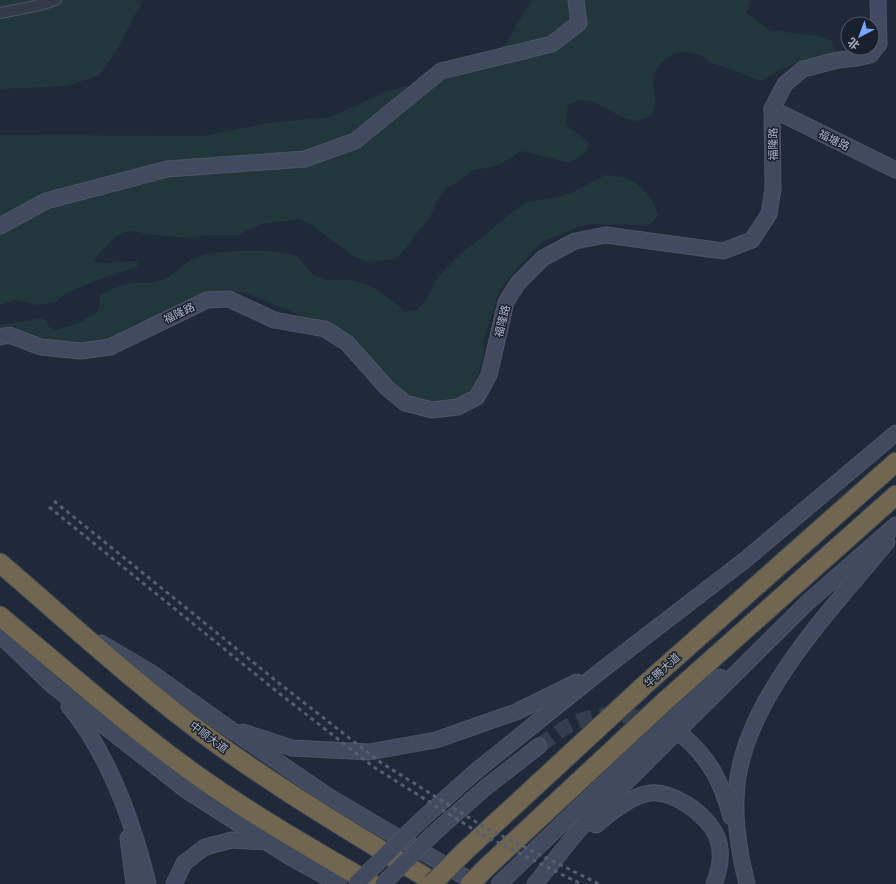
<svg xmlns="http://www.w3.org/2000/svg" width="896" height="884" viewBox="0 0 896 884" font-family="'Public Sans','Noto Sans SC',sans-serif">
<rect width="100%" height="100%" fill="#1f293a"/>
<g fill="#21373b">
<polygon points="0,0 143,0 116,51 99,75 67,86 0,89"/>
<path d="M 531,0 L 750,0 L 746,13 L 770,30 L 818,36 L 831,40 L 835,53 C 823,57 812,57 801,61 C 787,66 774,74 761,81 L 710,62 L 700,55 L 687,52 L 675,53 L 662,62 L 654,73 L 653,86 L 656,101 L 652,116 L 638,121 L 626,119 L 592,101 L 580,100 L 568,105 L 566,124 C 574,132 582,135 589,143 L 586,152 L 569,163 L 522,151 L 498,165 L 471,171 L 461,180 L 446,189 L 437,200 L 431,215 L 399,257 L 394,259 L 367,262 L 353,256 L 313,226 L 300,219 L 261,224 L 238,235 L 207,235 L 191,238 L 153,235 L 130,231 L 117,235 L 94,259 L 97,263 C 110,264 123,261 137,261 L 137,267 L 90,283 L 67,293 L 56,302 L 37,305 L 15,300 L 0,305 L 0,135 L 203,136 L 268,123 L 331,117 L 386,91 L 449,76 L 506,44 Z"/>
<path d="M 605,175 C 612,176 621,176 627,178 C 641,184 654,201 658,214 L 650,225 L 590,224 L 578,227 L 544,241 L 530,254 L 500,289 L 484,339 L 483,358 L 478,377 L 473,388 L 463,397 L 449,402 L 418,402 L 401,393 L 371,361 L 359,343 L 342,329 L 317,319 L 304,317 L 243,292 L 202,293 L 180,304 L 168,313 L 139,322 L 111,339 L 86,345 L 64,344 L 14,330 L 0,329 L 0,325 L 44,318 L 49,327 L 57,330 L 78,323 L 97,313 L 100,304 L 99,297 C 106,289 124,284 135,283 C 143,282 151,284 159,281 C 174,277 181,265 194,258 C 211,250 276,248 294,255 C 304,259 307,274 321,278 C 329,281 339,279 348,280 C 372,282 388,297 405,312 L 416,311 L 424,302 L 438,277 L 455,259 L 525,202 L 550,199 L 573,192 Z"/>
</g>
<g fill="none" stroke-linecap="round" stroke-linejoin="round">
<path stroke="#343e4f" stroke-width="15" stroke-dasharray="15 8" stroke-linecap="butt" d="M 539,746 C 550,739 561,729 572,724 C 605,708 644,715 675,732"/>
<g stroke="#4e5665" stroke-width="12">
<polyline id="street" points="0,13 40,5 56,0"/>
</g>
<g stroke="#4e5665" stroke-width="17">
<g id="secondary">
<polyline points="772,109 896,170"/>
<polyline points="0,226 46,201 167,169 305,159 355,141 441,71 552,44 579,23 576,0"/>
<polyline points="0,337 9,335 41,347 81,351 110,347 207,300 229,299 274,320 325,329 347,343 387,388 405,403 432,410 458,407 477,397 489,375 506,302 518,283 543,258 575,241 606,235 723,251 752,240 769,214 773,189 772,109 785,84 803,69 838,60 857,58 870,55 879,44 878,0"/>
<polyline points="0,635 52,685 186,790 290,857 339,884"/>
<polyline points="101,643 150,672 227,727 328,796 477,884"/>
<path d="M 69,706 C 110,756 133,822 148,884"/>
<polyline points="243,732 292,748 369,752 436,740 516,712 577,682"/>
<path d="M 683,736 C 710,759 722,783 731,817"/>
<polyline points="419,822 475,772 602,670 745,560 896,433"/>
<path d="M 596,825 C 610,813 627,799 645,794 C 669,787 708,814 717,837 C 723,852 720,869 714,884"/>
<polyline points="433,834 485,788 539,746"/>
<polyline points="128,838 134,884"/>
<polyline points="174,884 184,863 205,847 232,840 266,842"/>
<polyline points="499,884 677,714 720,677"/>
<polyline points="535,884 578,831 595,813 808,602 896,525"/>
<path d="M 747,884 C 740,856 735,829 736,800 C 737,705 830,612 887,542"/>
</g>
</g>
<g stroke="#3b4352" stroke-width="21">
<g id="highway">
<path d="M 0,563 C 70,623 141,689 216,743 C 287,794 363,839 437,884"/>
<path d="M 0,616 C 64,669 127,725 195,774 C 251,814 312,849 372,884"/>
<polyline points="464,852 648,682 896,462"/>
<polyline points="488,866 664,702 896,495"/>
</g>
</g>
<use href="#street" stroke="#333b4a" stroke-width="10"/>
<use href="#secondary" stroke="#414a5e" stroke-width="15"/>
<use href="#highway" stroke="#716650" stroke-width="19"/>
<g stroke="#555f72" stroke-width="3" stroke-dasharray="4 4" stroke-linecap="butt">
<polyline points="54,501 280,684 380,762 484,827 599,884"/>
<polyline points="49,507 275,690 375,768 481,834 581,884"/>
</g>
<g stroke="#4e5665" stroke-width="17" stroke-linecap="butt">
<g id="secondary-bridge">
<polyline points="356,884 419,822"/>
<polyline points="383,884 433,834"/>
</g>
</g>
<g stroke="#3b4352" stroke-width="21" stroke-linecap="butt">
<g id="highway-bridge">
<polyline points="432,884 464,852"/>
<polyline points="470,884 488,866"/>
</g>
</g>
<use href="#secondary-bridge" stroke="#414a5e" stroke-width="15"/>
<use href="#highway-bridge" stroke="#716650" stroke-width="19"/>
</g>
<g text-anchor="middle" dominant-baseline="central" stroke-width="3" stroke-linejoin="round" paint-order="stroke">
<g font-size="11" fill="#aeb6c7" stroke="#19212f">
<text transform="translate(834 140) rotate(26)">福塘路</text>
<text transform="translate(773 144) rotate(-91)">福隆路</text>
<text transform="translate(179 313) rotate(-26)">福隆路</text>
<text transform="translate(502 321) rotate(-76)">福隆路</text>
<text transform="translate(662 670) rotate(-42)">华腾大道</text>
<text transform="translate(209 737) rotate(37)">中顺大道</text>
</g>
</g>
<g transform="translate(860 36) rotate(221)"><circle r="19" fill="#19212f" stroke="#555d6c"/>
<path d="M0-3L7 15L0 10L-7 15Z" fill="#7ba6ff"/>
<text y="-6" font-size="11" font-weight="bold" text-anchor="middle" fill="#aeb6c7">北</text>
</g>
</svg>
